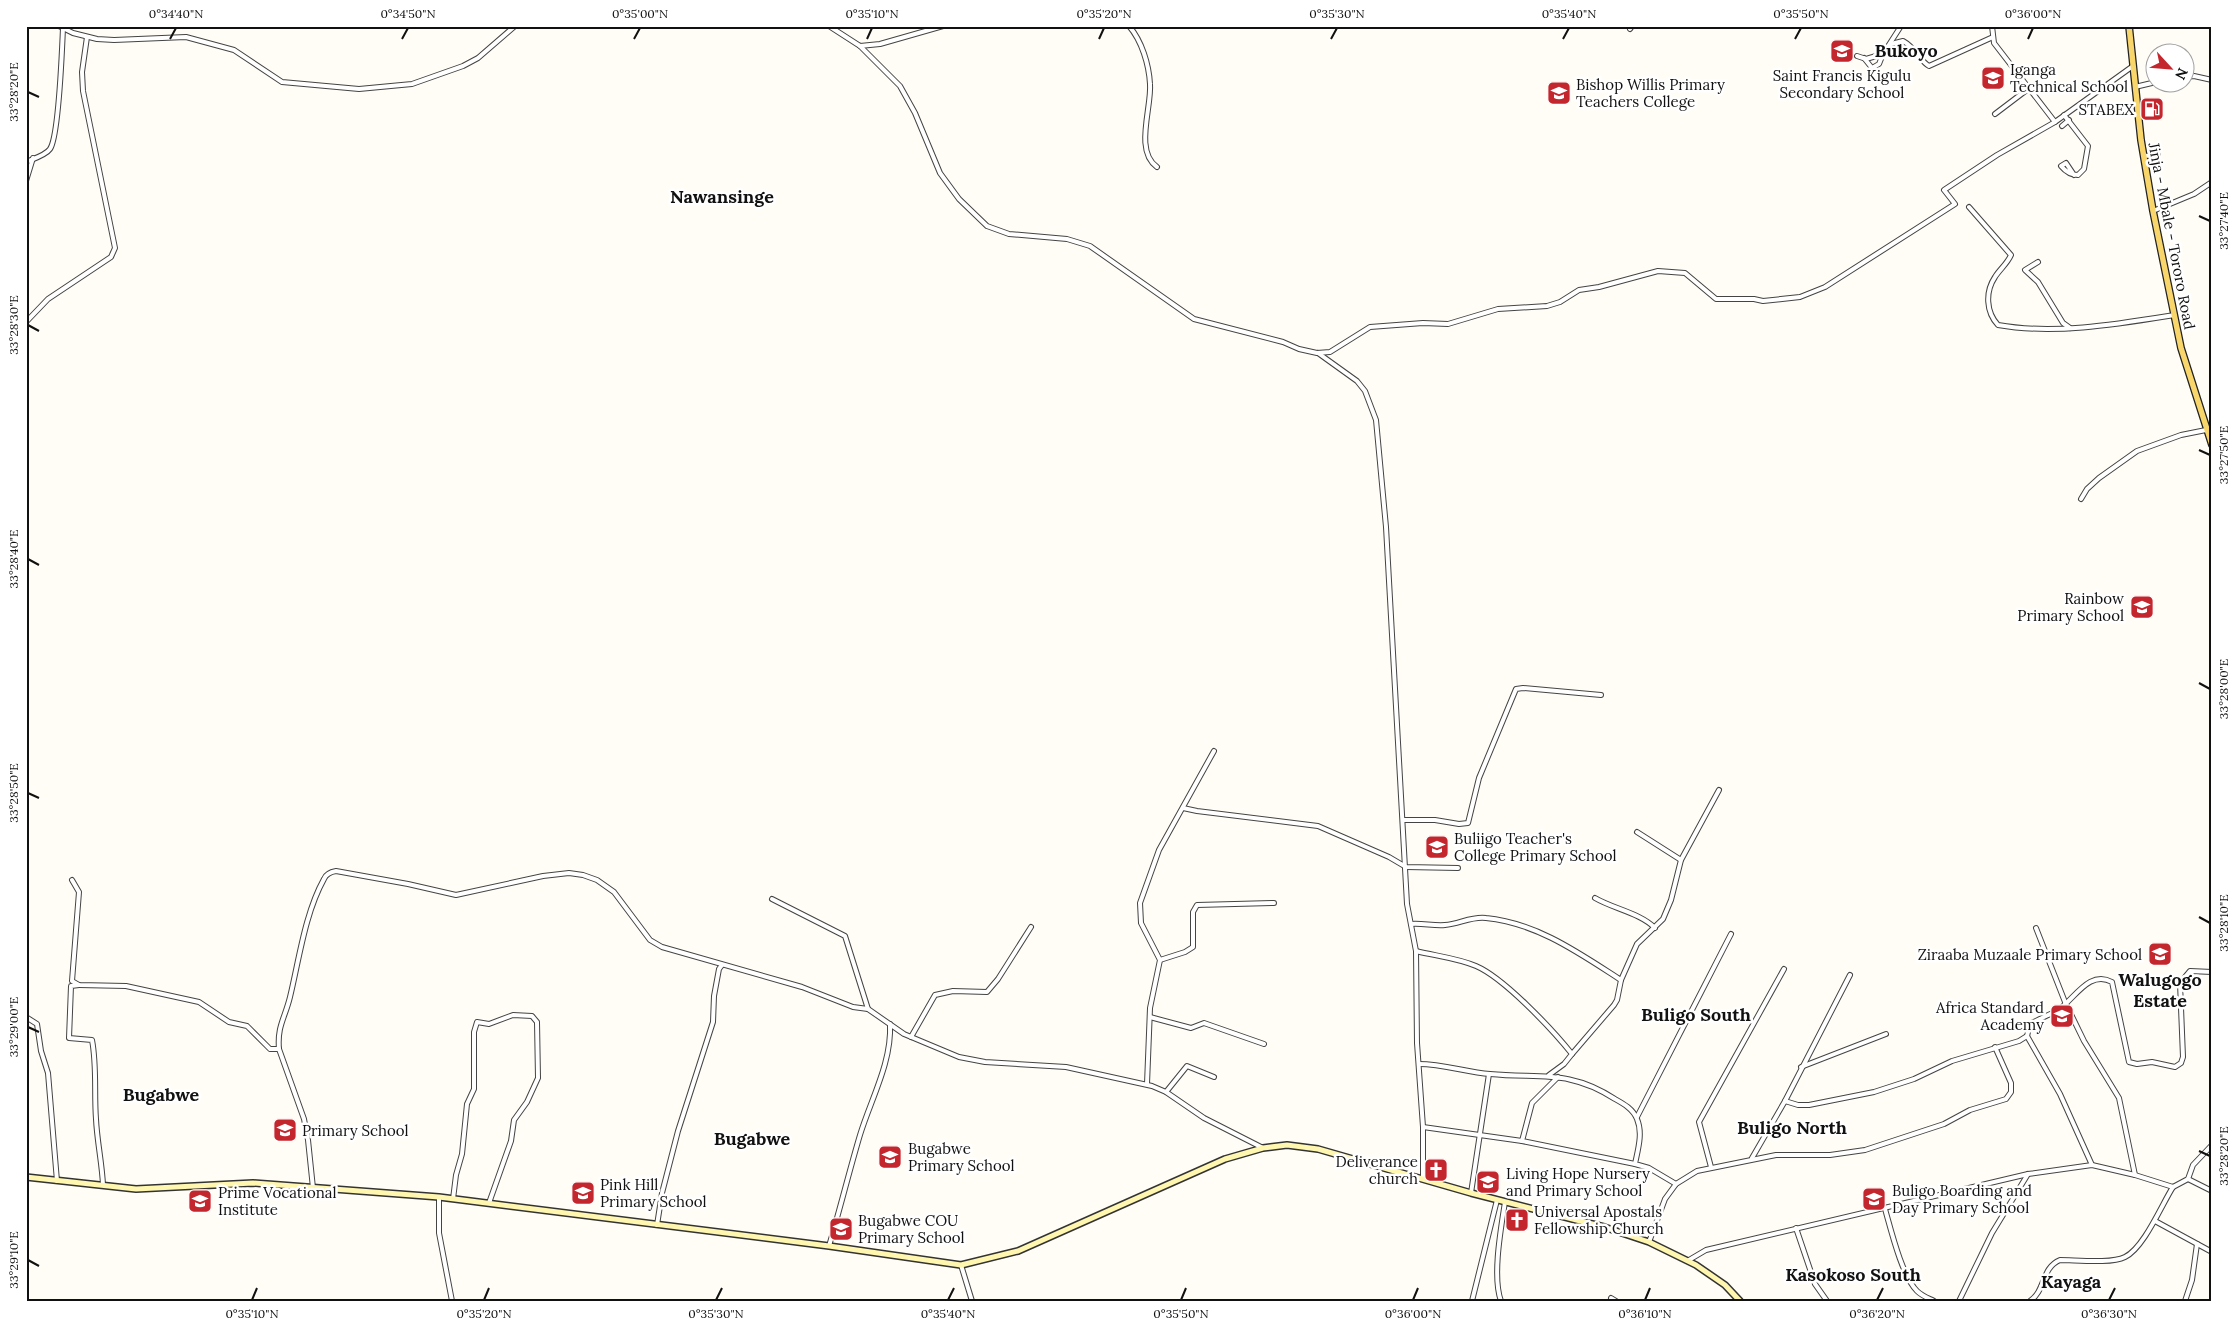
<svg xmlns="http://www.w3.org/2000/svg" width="2238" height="1327" viewBox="0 0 2238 1327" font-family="Lora,serif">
<rect width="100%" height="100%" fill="#fffdf5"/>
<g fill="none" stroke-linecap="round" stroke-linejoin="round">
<g stroke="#444" stroke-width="6">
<g id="street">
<polyline points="59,26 73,33 97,39 114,40 186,37 234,50 282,82 359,89 412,84 463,66 478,58 515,26"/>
<polyline points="829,26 860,46 880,44 943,26"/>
<path d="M 1129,26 C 1142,41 1149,65 1150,84 C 1152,107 1134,151 1157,167"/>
<polyline points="1992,26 1994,43 2055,122"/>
<polyline points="1630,29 1632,26"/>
<path d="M 1891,44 L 1903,41 C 1916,48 1920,61 1929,66 L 1993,37"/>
<polyline points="860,46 900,86 915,113 940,173 959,199 987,226 1009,234 1067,239 1090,246 1194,319 1283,342 1299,349 1317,353 1330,352 1370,327 1423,323 1448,324 1498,309 1547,306 1560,302 1579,290 1599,287 1658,271 1685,273 1716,299 1754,299 1763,301 1800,297 1825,287 1955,204 1944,190 1997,155 2055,122 2133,66"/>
<polyline points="1857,56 1866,59 1883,54 1901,26"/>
<polyline points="1864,58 1872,68 1879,64 1883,54"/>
<polyline points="2186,77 2194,76 2212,80"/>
<polyline points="2135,87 2156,82"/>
<polyline points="1995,114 2028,89"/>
<path d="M 2064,115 L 2088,146 L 2084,169 L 2078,175 C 2071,175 2066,172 2061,166 L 2066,163 L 2074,175"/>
<polyline points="2062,126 2069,120"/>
<polyline points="2144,156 2158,155"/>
<path d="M 26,162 C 33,159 46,155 50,149 C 59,136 62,49 63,28"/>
<polyline points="26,181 33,158"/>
<path d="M 1969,207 L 2011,255 C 2007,264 2000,269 1995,277 C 1985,292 1986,312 1998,325 C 2054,335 2118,324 2174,315"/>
<polyline points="2153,211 2194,194 2212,182"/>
<polyline points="2038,262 2025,270 2038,282 2063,323 2070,328"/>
<polyline points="26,322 48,299 111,257 115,248 83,91 82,72 87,37"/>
<polyline points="1318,353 1357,381 1365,391 1376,420 1386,527 1407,904 1416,951 1417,1043 1423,1127 1423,1178"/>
<polyline points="2081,499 2087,489 2099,478 2137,451 2181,435 2206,430"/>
<polyline points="1183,808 1197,811 1318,826 1389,857 1406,867 1458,868"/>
<polyline points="1403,820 1435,820 1459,824 1468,823 1479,778 1516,689 1523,688 1601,695"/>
<polyline points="1637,832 1681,860"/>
<polyline points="72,880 79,892 72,981 79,985 126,986 199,1002 229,1022 247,1026 270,1049 279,1049"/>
<path d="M 1595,898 C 1614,909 1640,913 1655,928"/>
<polyline points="772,899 845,936 868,1009"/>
<path d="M 1411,924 C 1422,923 1434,926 1445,925 C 1459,924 1472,916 1486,918 C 1537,923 1579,953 1621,980 L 1617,1000 L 1614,1005 L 1572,1054"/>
<polyline points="2036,928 2065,1002 2084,1041 2119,1098 2135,1175"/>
<path d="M 1416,951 C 1436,956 1457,958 1476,966 C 1504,978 1552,1029 1572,1054 L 1564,1064 L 1549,1075"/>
<polyline points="1160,960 1185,952 1193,947 1193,912 1197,905 1274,903"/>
<polyline points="1621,980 1637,944 1663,919 1671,900 1681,860 1719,790"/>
<path d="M 79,985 L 71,986 L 69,1038 L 92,1040 C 97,1066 94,1093 96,1119 C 97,1141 102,1163 103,1185"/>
<polyline points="26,1017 37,1024 41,1051 48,1073 57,1181"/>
<polyline points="1150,1017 1191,1028 1204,1023 1264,1044"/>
<polyline points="2027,1036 2060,1094 2092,1165"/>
<polyline points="911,1037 935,995 953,991 987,992 998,979 1031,927"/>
<path d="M 1419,1064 C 1443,1064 1466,1072 1490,1074 C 1540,1079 1569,1069 1615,1099 C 1624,1104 1633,1109 1637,1119 C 1643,1133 1638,1149 1635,1164 L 1649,1168 L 1676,1184"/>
<polyline points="1801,1067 1886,1034"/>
<polyline points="1147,1084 1150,1008 1160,960 1141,923 1140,903 1159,850 1214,751"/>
<polyline points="1166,1092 1187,1066 1214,1077"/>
<path d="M 1785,1101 L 1798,1105 L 1809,1105 L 1874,1092 L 1914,1079 L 1952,1061 L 2019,1041 L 2027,1036 L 2030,1024 C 2039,1019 2049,1015 2058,1010 C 2074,1000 2089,969 2112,982 L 2129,1062 L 2137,1064 L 2152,1062 L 2175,1067 L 2181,1063 L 2183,1057 L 2180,983 L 2190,971 L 2212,972"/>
<polyline points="1637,1117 1731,934"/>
<polyline points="1423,1127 1522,1141 1532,1103 1558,1077"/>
<polyline points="1522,1141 1635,1164"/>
<polyline points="1752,1158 1785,1101 1850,975"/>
<polyline points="1711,1167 1699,1122 1784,969"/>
<polyline points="2188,1179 2212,1191"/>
<path d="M 313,1188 L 308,1140 L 304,1119 L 279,1049 C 277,1026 285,1018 290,997 C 299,960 305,913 324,879 C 326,874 330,872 336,871 L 408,884 L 456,895 L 543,876 L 569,873 L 583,875 L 597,880 L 614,892 L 650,940 L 662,947 L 802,987 L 853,1007 L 868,1009 L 904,1034 L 959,1057 L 985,1062 L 1066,1067 L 1152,1086 L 1166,1092 L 1204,1118 L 1263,1148"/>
<polyline points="1471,1193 1489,1074"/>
<polyline points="439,1197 439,1233 452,1301"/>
<polyline points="453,1199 456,1175 462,1154 467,1104 474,1089 474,1032 477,1022 489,1024 513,1015 532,1016 537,1022 538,1078 527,1102 514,1120 511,1141 489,1203"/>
<path d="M 1885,1209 C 1891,1230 1902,1276 1917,1291 C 1922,1296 1928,1298 1934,1301"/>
<polyline points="2155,1221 2212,1252"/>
<polyline points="657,1225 662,1193 678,1131 713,1022 714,996 719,969 722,965"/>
<polyline points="1796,1228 1815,1284 1827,1301"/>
<polyline points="1649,1242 1665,1199 1676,1184 1697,1171 1776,1155 1830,1155 1865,1150 1944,1124 1970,1110 2006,1099 2011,1092 2011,1083 1995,1047"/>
<path d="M 829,1246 C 840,1209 849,1172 860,1135 C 871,1099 892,1062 890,1024"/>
<polyline points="1689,1260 1706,1250 2028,1174 2092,1165 2135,1175 2173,1187 2188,1179 2193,1165 2212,1145"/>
<polyline points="961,1265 972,1301"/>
<polyline points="1611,1298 1616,1301"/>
<polyline points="1472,1301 1497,1200"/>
<path d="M 1501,1301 C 1492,1277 1501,1228 1505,1202"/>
<polyline points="1959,1301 1992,1233 2028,1174"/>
<path d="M 2030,1301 C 2046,1290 2041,1268 2060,1260 C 2076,1260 2111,1264 2125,1257 C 2144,1248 2162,1204 2173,1187"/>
<polyline points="2185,1301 2192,1280 2197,1244"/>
</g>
</g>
<g stroke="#333" stroke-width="8">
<polyline id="secondary" points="26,1177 136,1189 253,1183 439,1197 829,1246 961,1265 1018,1251 1225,1159 1263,1148 1287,1145 1318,1149 1471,1193 1604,1227 1649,1242 1696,1265 1725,1285 1740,1301"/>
</g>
<g stroke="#222" stroke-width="8">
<polyline id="primary" points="2129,26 2141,140 2153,211 2181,348 2212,445"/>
</g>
<use href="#street" stroke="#fff" stroke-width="4"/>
<use href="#secondary" stroke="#fff6b0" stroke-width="5"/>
<use href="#primary" stroke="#f9d66b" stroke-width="5.5"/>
</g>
<path fill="none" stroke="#111" stroke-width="2" d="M 170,39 L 176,28M 402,39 L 408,28M 634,39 L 640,28M 867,39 L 872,28M 1099,39 L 1104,28M 1331,39 L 1337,28M 1563,39 L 1569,28M 1795,39 L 1801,28M 2028,39 L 2033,28M 28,92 L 39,97M 2199,216 L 2210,221M 28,325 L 39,331M 2199,450 L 2210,455M 28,559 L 39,565M 2199,683 L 2210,689M 28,793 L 39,798M 2199,917 L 2210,923M 28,1027 L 39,1032M 2199,1151 L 2210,1156M 28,1260 L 39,1266M 252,1300 L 257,1288M 484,1300 L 489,1288M 716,1300 L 722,1288M 948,1300 L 954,1288M 1181,1300 L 1186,1288M 1413,1300 L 1418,1288M 1645,1300 L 1650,1288M 1877,1300 L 1883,1288M 2109,1300 L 2115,1288"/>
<defs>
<g id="school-square" transform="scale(1.25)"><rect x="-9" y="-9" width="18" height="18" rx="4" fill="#c4262e" stroke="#fff"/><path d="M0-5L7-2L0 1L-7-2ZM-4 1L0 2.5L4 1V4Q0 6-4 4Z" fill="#fff"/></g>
<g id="fuel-square" transform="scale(1.25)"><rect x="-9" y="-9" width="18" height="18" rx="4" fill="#c4262e" stroke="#fff"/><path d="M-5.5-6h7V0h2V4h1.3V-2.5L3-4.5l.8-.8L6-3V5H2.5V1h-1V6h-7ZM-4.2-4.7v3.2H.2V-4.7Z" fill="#fff"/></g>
<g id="church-square" transform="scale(1.25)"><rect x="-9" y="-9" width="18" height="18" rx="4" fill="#c4262e" stroke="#fff"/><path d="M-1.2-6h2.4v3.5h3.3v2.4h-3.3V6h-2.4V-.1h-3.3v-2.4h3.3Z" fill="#fff"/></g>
</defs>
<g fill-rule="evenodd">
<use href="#school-square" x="1842" y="51"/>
<use href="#school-square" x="1993" y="78"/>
<use href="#school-square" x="1559" y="93"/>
<use href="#fuel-square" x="2152" y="109"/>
<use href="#school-square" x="2142" y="607"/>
<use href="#school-square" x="1437" y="847"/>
<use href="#school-square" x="2160" y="954"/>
<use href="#school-square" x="2062" y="1016"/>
<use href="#school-square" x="285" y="1130"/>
<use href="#school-square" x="890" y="1157"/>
<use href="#church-square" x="1436" y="1170"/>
<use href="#school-square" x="1488" y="1182"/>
<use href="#school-square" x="583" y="1193"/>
<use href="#school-square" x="1874" y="1199"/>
<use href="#school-square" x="200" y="1201"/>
<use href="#church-square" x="1517" y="1220"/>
<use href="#school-square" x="841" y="1229"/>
</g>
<g text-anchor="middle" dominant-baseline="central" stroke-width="5" stroke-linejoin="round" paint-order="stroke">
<g font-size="15" fill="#111" stroke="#fff" text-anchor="start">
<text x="2010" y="69">Iganga<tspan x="2010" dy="17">Technical School</tspan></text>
<text x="1842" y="75" text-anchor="middle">Saint Francis Kigulu<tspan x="1842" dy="17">Secondary School</tspan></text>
<text x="1576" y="84">Bishop Willis Primary<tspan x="1576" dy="17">Teachers College</tspan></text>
<text x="2134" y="109" text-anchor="end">STABEX</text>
<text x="2124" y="598" text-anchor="end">Rainbow<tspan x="2124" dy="17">Primary School</tspan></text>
<text x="1454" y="838">Buliigo Teacher's<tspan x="1454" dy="17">College Primary School</tspan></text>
<text x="2142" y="954" text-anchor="end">Ziraaba Muzaale Primary School</text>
<text x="2044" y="1007" text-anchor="end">Africa Standard<tspan x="2044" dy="17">Academy</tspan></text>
<text x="302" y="1130">Primary School</text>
<text x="908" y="1148">Bugabwe<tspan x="908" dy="17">Primary School</tspan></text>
<text x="1418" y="1161" text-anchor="end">Deliverance<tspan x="1418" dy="17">church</tspan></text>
<text x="1506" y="1173">Living Hope Nursery<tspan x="1506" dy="17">and Primary School</tspan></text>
<text x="600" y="1184">Pink Hill<tspan x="600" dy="17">Primary School</tspan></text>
<text x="1892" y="1190">Buligo Boarding and<tspan x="1892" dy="17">Day Primary School</tspan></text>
<text x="218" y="1192">Prime Vocational<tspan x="218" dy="17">Institute</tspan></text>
<text x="1534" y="1211">Universal Apostals<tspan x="1534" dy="17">Fellowship Church</tspan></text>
<text x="858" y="1220">Bugabwe COU<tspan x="858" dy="17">Primary School</tspan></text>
</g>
<g font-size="15" fill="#111" stroke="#fff">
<text transform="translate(2172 236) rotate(79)">Jinja - Mbale - Tororo Road</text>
</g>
<g font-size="18" font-weight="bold" fill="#111" stroke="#fff">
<text x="1906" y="50">Bukoyo</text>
<text x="722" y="196">Nawansinge</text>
<text x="2160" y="979">Walugogo<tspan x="2160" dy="21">Estate</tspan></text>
<text x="1696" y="1014">Buligo South</text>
<text x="161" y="1094">Bugabwe</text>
<text x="1792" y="1127">Buligo North</text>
<text x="752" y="1138">Bugabwe</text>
<text x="1853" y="1274">Kasokoso South</text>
<text x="2071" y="1281">Kayaga</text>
</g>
</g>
<rect width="2238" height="1327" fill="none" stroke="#ffffff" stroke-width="55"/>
<g transform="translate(2170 68) rotate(116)"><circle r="24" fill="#ffffff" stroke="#a0a0a0"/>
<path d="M0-4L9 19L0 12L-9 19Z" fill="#c4262e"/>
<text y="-8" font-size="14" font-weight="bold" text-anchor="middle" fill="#111111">N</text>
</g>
<rect x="28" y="28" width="2182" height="1272" fill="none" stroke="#111" stroke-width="2"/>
<g font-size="12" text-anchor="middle" fill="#111">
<text x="176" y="18">0°34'40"N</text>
<text x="408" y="18">0°34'50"N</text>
<text x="640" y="18">0°35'00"N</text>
<text x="872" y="18">0°35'10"N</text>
<text x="1104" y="18">0°35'20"N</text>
<text x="1337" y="18">0°35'30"N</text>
<text x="1569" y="18">0°35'40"N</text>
<text x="1801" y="18">0°35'50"N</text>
<text x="2033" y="18">0°36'00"N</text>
<text transform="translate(14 92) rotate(-90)" y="4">33°28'20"E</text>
<text transform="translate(2224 221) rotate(-90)" y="4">33°27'40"E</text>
<text transform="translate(14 325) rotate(-90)" y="4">33°28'30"E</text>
<text transform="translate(2224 455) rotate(-90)" y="4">33°27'50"E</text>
<text transform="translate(14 559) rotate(-90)" y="4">33°28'40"E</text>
<text transform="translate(2224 689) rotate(-90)" y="4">33°28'00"E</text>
<text transform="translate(14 793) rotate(-90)" y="4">33°28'50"E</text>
<text transform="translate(2224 923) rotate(-90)" y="4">33°28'10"E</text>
<text transform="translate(14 1027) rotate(-90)" y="4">33°29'00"E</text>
<text transform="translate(2224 1156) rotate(-90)" y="4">33°28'20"E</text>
<text transform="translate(14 1260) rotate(-90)" y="4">33°29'10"E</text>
<text x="252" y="1318">0°35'10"N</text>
<text x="484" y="1318">0°35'20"N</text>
<text x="716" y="1318">0°35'30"N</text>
<text x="948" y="1318">0°35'40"N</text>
<text x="1181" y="1318">0°35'50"N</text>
<text x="1413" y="1318">0°36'00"N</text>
<text x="1645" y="1318">0°36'10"N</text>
<text x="1877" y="1318">0°36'20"N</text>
<text x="2109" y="1318">0°36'30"N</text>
</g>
</svg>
